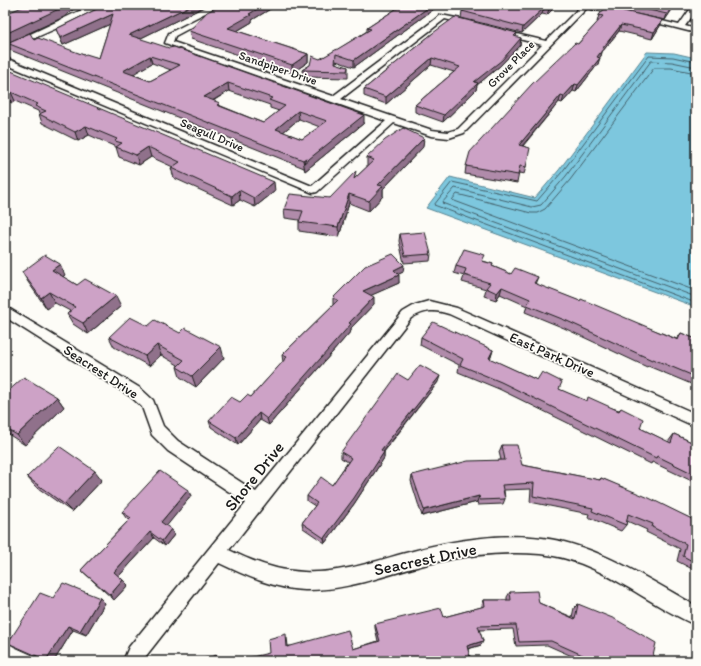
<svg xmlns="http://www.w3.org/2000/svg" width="701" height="666" viewBox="0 0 701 666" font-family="Itim,sans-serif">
<rect width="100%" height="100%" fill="#fdfcf7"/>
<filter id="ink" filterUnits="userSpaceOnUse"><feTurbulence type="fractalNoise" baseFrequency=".025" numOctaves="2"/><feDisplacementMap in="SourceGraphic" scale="8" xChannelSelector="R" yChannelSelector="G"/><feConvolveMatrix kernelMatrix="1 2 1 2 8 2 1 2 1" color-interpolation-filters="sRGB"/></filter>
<g filter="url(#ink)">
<polygon fill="#7dc7de" stroke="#568390" points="647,52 674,53 696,58 696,307 426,208 450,177 535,198 559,170"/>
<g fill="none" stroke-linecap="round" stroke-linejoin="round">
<g stroke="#43606a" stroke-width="1">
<polyline points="696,62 673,57 649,56 562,172 537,201 452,182 434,205 696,303"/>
<polyline points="696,67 672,62 651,61 566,176 541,205 532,207 455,188 442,203 696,297"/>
<polyline points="696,73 671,68 654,68 570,180 545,209 537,213 531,213 457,194 452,200 696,291"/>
</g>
<g stroke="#1c1c1c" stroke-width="3">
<g id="street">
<polygon points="92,5 101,5 87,15 5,51 5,46"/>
<polygon points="224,5 233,5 175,36 173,42 333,96 441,15 471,21 472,23 468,25 445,19 341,99 432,130 448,132 458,129 542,45 496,33 496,29 546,41 580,7 578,5 592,5 624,13 620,15 587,8 464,133 449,138 431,136 394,123 317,192 313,193 5,64 5,59 8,59 312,186 386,121 165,43 169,33"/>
<polygon points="693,5 696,5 696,11 685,26 696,29 696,33 641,19 645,17 679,25"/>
<path d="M 429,301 L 457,308 L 696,414 L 696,427 L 449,314 C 434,309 425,310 411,318 L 229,550 C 253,562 278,571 304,572 C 341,574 378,560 413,551 C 453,540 502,533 542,538 C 596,544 650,580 696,606 L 696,625 C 644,603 599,559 540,554 C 505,551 466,555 432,563 C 390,573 349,591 305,590 C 275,589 246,576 219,563 L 142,661 L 123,661 L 129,647 L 246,503 L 168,451 L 152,435 L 142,407 L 130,396 L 5,317 L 5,306 L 140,388 L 153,400 L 163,426 L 178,441 L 256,492 L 403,312 L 415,305 Z"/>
</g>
</g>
<use href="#street" fill="#fdfcf7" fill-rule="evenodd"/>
</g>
<g fill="#b08baa" stroke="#1c1c1c" fill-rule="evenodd">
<path d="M 105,5 L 157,5 L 157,7 L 162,5 L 208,5 L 139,39 L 364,123 L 305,171 L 304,168 L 10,50 L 7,43 L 5,44 L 5,14 L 64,17 L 18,38 L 34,40 L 84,55 L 99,58 L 110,24 L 63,45 L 56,29 ZM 152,63 L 171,70 L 150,81 L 132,74 ZM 229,91 L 270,105 L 270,108 L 279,111 L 263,123 L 221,106 L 213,101 ZM 299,119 L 320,127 L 302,139 L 283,132 Z"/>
<polygon points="221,5 277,5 252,20 252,22 237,31 308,54 308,62 292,73 191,39 189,31"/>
<polygon points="402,5 447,5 434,9 354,67 336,61 336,64 348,67 348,78 303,77 302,70 320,59 337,50 367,31 367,28"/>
<polygon points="557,5 547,15 542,14 522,33 461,18 462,11"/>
<polygon points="610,5 675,5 665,20 609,8"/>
<polygon points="599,15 660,26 652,39 619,31 602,52 601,56 599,58 598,64 576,92 573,91 562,103 559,102 523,146 526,167 524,174 519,173 517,183 465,174 466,166 598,22 597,22"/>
<polygon points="433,33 517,33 516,37 521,38 520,45 500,66 477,85 476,90 443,122 415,112 415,105 454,72 431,65 386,104 364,96 364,89"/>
<polygon points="696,39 696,49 692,48"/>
<polygon points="5,69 275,191 255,207 240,200 233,205 174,178 171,168 173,167 151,157 139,165 119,157 116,147 89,135 78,141 42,123 38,111 15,101 12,103 5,100"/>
<polygon points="423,147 383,189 383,196 369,211 349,203 339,237 299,231 299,220 285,218 284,209 330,198 356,177 367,167 367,157"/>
<polygon points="400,234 431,254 430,261 404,263 399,241"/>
<polygon points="483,261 493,264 492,266 511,274 538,277 535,284 677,339 681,333 696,339 696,386 648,366 647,367 564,328 525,312 527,306 500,294 496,300 484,296 486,289 462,282 464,276 454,273 456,266"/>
<polygon points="22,272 65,275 63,277 77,285 121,306 88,334 73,324 67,314 70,311 55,303 47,309 28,282"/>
<polygon points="403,272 398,274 399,283 371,295 374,304 351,328 351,331 269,425 260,420 238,445 211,427 209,421 251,397 283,362 282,355 333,305 333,298"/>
<polygon points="148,326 224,358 196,387 180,377 177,367 178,365 161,355 149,366 114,347 109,337"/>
<polygon points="421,337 493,350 490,359 537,380 586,401 619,410 621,408 640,428 668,442 674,434 696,444 696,483 652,462 651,464 499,389 458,372 459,365 420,345"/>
<polygon points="408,380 438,382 384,452 384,458 354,504 325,543 303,528 302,523 315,506 307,501 307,496 332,485 348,462 341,458 341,452"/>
<polygon points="5,394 57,397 64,407 25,445 5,432"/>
<polygon points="502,445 522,465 599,480 601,478 696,521 696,571 677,561 680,549 646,532 647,530 627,521 626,525 621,531 588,517 589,514 530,502 531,489 504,490 505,499 503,504 478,505 477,502 422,516 411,481 412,475 501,460 499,452"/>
<polygon points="27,477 102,480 72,512 35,486"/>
<polygon points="188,490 191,496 166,526 171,529 174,535 165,546 154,538 119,576 128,585 114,600 81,570 129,520 126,518 122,512"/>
<polygon points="510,592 539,603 572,617 574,608 578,604 653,656 661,661 583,661 547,645 516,646 513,629 479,630 483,641 481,645 468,649 470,657 468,660 269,653 287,638 288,646 353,649 378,641 375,628 375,624 444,617 482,607 482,605 484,600 507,600 507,597"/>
<polygon points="53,598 100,598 105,603 86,635 73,630 54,661 46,661 15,647 8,643"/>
</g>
<g fill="#90718b" stroke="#1c1c1c">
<polygon points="66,5 79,5 64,17 5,44 5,34"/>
<polygon points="155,5 157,5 156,15 154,8"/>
<polygon points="192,5 208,5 131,43 129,35"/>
<polygon points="264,5 277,5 252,20 252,22 230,35 228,28 249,14"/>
<polygon points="432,5 447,5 434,9 354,67 354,60"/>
<polygon points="552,5 557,5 547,15 549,9"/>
<polygon points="674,5 675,5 665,20 667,14"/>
<polygon points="544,8 542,14 522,33 523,27"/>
<polygon points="113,14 115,22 63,45 60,38"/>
<polygon points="663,20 660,26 652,39 654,32"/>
<polygon points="621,25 619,31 602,52 601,56 595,64 597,57 602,49"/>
<polygon points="521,38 520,45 500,66 477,85 476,90 443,122 444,115 474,82"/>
<polygon points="308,54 308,62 292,73 292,65"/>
<polygon points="150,56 152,63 125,79 123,71"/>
<polygon points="432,58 431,65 386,104 386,97"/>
<polygon points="600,58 598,64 576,92 578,85"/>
<polygon points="228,83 229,91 205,105 204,97"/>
<polygon points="575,84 573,91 562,103 564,96"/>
<polygon points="11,92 15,101 12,103 7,94"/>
<polygon points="561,95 559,102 517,152 519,145"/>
<polygon points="298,111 299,119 277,137 276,129"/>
<polygon points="364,115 364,123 305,171 303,160"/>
<polygon points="86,126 89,135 78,141 75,132"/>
<polygon points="424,138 423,147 383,189 383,196 369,211 369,201 378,185"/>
<polygon points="148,147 151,157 139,165 136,155"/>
<polygon points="274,182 275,191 255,207 254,198"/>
<polygon points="239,190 240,200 233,205 232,196"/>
<polygon points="349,194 349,203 339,237 338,227"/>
<polygon points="60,264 65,275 57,281 52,270"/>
<polygon points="404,265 403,272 393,277 394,270"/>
<polygon points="399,275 399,283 363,299 363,291"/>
<polygon points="502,287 500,294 496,300 497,293"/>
<polygon points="49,292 55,303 47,309 41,298"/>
<polygon points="116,296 121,306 88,334 83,323"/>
<polygon points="374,297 374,304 351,328 351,331 269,425 267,419 349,323"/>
<polygon points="157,345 161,355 149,366 145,356"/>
<polygon points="221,347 224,358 196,387 192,376"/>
<polygon points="493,350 491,357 487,365 489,358"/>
<polygon points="440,376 438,382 380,456 381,450"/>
<polygon points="57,397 64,407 25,445 17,435"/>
<polygon points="259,413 260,420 238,445 236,438"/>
<polygon points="384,452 384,458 354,504 325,543 324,538"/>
<polygon points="95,471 102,480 72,512 64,504"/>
<polygon points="188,490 191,496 165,528 161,522"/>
<polygon points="479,496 477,502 422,516 424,510"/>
<polygon points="171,529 174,535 165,546 162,541"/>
<polygon points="150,532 154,538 118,577 114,572"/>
<polygon points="123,580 128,585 114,600 110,595"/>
<polygon points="100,598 105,603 86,635 80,631"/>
<polygon points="68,626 73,630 54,661 48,661 46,660"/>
<polygon points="483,641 481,645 464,650 467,646"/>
<polygon points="217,655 220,659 220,661 218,661"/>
<polygon points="470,657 468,660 465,661 454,661"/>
</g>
<g fill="#cda2c6" stroke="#1c1c1c" fill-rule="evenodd">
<polygon points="27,5 66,5 61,8 5,34 5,14"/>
<path d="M 105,5 L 155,5 L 154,8 L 162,5 L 192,5 L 129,35 L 169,48 L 174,47 L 364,115 L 304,163 L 306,158 L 303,160 L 7,43 L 30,33 L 34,40 L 38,38 L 84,55 L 86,54 L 99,58 L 113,14 L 60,38 L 56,29 ZM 150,56 L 180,65 L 150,81 L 123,71 ZM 228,83 L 272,98 L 269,100 L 285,106 L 263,123 L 217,105 L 220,103 L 204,97 ZM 298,111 L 327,121 L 302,139 L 276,129 Z"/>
<polygon points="221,5 264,5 249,14 251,15 228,28 308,54 292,65 189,31 207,12"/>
<polygon points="402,5 432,5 354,60 336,54 335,63 348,67 347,71 302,70 310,65 312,56 320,59 337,49 336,50 371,29 367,28"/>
<polygon points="470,5 552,5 549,9 544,8 523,27 462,11"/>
<polygon points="626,5 674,5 667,14"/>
<polygon points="606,7 663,20 654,32 621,25 602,49 603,49 597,57 600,58 578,85 575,84 564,96 561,95 519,145 530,148 526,167 520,166 518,175 466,166 470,152 532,84 575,43 578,44 603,16 599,15"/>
<polygon points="455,17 517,33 514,36 521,38 502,60 474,82 478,83 444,115 415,105 460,67 432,58 386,97 364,89 433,33"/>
<polygon points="5,69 11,71 274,182 254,198 239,190 232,196 171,168 180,162 148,147 136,155 116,147 122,143 115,141 117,139 86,126 75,132 39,114 46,111 35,106 38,104 11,92 7,94 5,93"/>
<polygon points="403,128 424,138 378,185 383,186 369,201 349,194 338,227 299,222 303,211 284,209 290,194 330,198 356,171 354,179 374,160 367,157 385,140"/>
<polygon points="425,232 431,254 405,256 400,234"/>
<polygon points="464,249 485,255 482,261 493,264 492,266 511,274 515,268 538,277 534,283 580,301 581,299 678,340 681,333 696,339 696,377 653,359 652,360 567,321 527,305 530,299 502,287 497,293 486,288 490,283 464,275 466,269 456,266"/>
<polygon points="393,254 404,265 394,270 399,275 363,291 374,297 349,323 351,324 267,419 259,413 236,438 209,421 231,397 240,402 247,395 251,397 287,357 282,355 338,300 333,298 365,266"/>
<polygon points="45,255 60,264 52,270 77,285 85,279 116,296 83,323 67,314 75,307 49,292 41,298 22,272"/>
<polygon points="130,317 148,326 155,320 180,333 185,328 221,347 192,376 177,367 184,360 157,345 145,356 109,337"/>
<polygon points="433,322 493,350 489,358 537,380 542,372 562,382 559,389 587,401 588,397 619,411 621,408 643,419 640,428 671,443 674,434 696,444 696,475 657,456 656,458 501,382 460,365 463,359 421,337"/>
<polygon points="420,365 440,376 381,450 384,452 354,498 324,538 302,523 317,503 307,496 321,477 332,485 351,458 341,452 398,374 408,380"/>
<polygon points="24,377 57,397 17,435 5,428 5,394"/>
<polygon points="502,445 517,445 522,465 600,480 601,478 649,498 696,521 696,563 683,556 686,544 652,527 653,524 628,514 626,525 592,511 593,508 533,496 534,483 502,485 505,499 480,500 479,496 424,510 412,475 468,461 505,460"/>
<polygon points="59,446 95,471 64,504 27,477"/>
<polygon points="160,471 188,490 161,522 171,529 162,541 150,532 114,572 123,580 110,595 81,570 131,518 122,512"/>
<polygon points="63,583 100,598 80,631 68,626 46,660 8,643 40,593 53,598"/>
<polygon points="537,591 539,603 575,619 578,604 615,619 656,643 653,656 661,661 596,661 551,641 519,642 516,625 478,626 483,641 467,646 470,657 454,661 236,661 269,653 268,639 286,634 287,647 348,630 353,649 380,641 375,624 441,608 444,617 485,606 484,600 511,600 510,592"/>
<polygon points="217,655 218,661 195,661"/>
</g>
</g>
<g text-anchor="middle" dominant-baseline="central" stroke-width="3.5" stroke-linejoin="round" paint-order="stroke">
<g font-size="12" fill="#1c1c1c" stroke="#fdfcf7">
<text transform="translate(511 64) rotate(-45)">Grove Place</text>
<text transform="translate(278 68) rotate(19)">Sandpiper Drive</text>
<text transform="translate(212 135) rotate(23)">Seagull Drive</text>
</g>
<g font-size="14" fill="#1c1c1c" stroke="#fdfcf7">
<text transform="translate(552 355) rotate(24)">East Park Drive</text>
<text transform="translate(101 372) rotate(33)">Seacrest Drive</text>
</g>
<g font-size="17" fill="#1c1c1c" stroke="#fdfcf7">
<text transform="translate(254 476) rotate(-51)">Shore Drive</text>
<text transform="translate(425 559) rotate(-12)">Seacrest Drive</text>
</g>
</g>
<rect width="701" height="666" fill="none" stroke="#fdfcf7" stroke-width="20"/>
<rect x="10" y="10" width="681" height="646" fill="none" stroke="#1c1c1c" stroke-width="1.5" filter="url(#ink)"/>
</svg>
